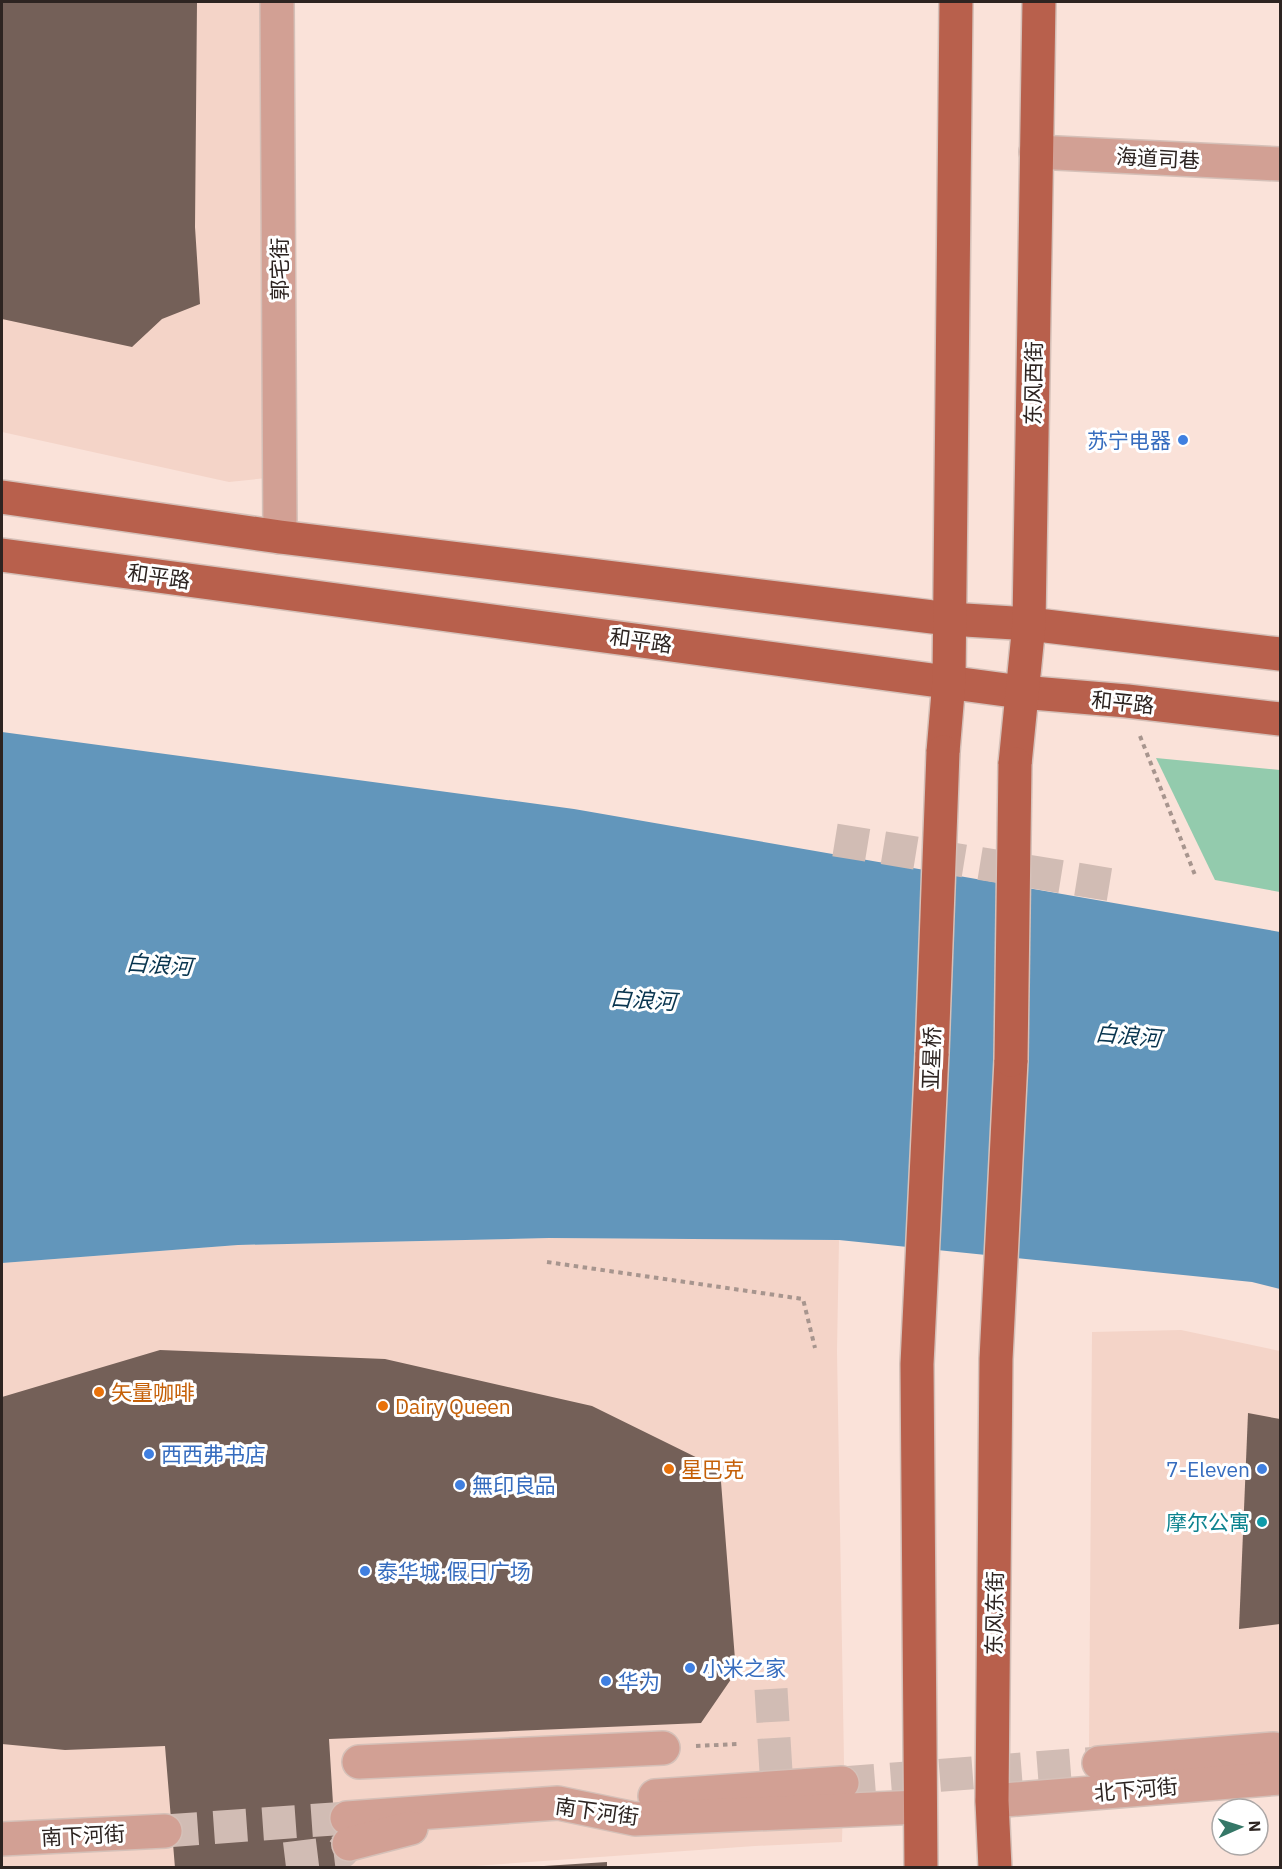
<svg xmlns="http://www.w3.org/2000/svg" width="1282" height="1869" viewBox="0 0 1282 1869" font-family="'IBM Plex Sans','Noto Sans SC',sans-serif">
<rect width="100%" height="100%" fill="#fae2d9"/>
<g fill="#f4d4c8">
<polygon points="2,2 260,2 267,478 229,482 2,432"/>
<polygon points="549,1238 839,1240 837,1351 844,1763 842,1842 755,1846 446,1868 2,1868 2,1263 238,1245"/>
<polygon points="1181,1330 1280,1351 1280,1743 1089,1748 1092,1332"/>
</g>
<polygon fill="#93cbad" points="1156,758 1280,770 1280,892 1215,880"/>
<polygon fill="#6296bb" points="2,732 574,809 1280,932 1280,1289 1252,1282 839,1240 549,1238 238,1245 2,1263"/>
<g fill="#746058">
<polygon points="2,2 197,2 195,227 200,304 162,319 132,347 2,319"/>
<polygon points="160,1350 385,1359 592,1406 720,1469 736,1672 701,1723 329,1739 337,1868 175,1868 165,1746 65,1750 2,1744 2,1397"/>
<polygon points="1248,1413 1280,1419 1280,1624 1239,1629"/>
<polygon points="607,1862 607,1868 544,1868 544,1866"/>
</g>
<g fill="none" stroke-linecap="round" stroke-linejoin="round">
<g stroke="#d1bcb4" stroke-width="33" stroke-dasharray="33 16" stroke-linecap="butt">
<polyline points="835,840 1113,885"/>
<polyline points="771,1689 777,1788"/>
<polyline points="842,1783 1099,1763"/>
<polyline points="165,1831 347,1818"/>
<polyline points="285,1859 342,1852 349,1844"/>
</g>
<g stroke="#d5c0b8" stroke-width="36">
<g id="minor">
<polyline points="277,2 280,537"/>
<polyline points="1036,152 1280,164"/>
<polyline points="359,1762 663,1748"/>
<polyline points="1099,1763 1274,1749 1280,1751"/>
<polyline points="655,1796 842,1783"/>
<polyline points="992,1801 1280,1778"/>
<polyline points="347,1818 558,1803 635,1819 920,1807"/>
<polyline points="2,1839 165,1831"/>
<polyline points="349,1844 411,1828"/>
</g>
</g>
<g stroke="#d5c0b8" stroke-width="36">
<g id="major">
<polyline points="2,497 280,537 949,619 1029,624 1280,654"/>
<polyline points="2,555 1021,692 1127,701 1280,719"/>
<polyline points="943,752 949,681 956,2"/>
<polyline points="1015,764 1029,624 1039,2"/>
<polyline points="921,1868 917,1364 932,1053"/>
<polyline points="995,1868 992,1801 996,1359 1011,1060"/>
</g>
</g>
<g stroke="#a7958e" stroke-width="4" stroke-dasharray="4.5 4.5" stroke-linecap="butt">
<polyline points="1140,736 1195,875"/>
<polyline points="547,1262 803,1299 815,1348"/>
<polyline points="696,1746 737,1744"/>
</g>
<use href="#minor" stroke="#d2a094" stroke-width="33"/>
<use href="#major" stroke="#b8604c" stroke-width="33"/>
<g stroke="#d5c0b8" stroke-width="36" stroke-linecap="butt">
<g id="major-bridge">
<polyline points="932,1053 943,752"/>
<polyline points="1011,1060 1015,764"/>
</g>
</g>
<use href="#major-bridge" stroke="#b8604c" stroke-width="33"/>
</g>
<g fill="#3f7fe0" stroke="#fff" stroke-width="2">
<circle cx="1183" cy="440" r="6"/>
<circle cx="149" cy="1454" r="6"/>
<circle cx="1262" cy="1469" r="6"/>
<circle cx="460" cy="1485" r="6"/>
<circle cx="365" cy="1571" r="6"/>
<circle cx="690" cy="1668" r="6"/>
<circle cx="606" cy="1681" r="6"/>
</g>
<g fill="#e8710a" stroke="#fff" stroke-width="2">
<circle cx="99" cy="1392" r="6"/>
<circle cx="383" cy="1406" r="6"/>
<circle cx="669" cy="1469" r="6"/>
</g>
<circle fill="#0f9aa8" stroke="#fff" stroke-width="2" cx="1262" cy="1522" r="6"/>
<g text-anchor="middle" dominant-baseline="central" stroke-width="6" stroke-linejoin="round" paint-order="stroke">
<g font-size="21" fill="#2d2421" stroke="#fff">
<text transform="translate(1158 158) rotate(3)">海道司巷</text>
<text transform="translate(279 269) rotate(-90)">郭宅街</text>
<text transform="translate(1033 383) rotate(-89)">东风西街</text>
<text transform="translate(159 576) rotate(8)">和平路</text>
<text transform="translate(641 640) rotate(8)">和平路</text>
<text transform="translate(1123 702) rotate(6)">和平路</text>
<text transform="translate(931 1058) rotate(-88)">亚星桥</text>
<text transform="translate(994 1613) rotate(-89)">东风东街</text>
<text transform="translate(1136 1789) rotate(-5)">北下河街</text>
<text transform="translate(597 1811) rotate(8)">南下河街</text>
<text transform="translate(83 1835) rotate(-3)">南下河街</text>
</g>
<g font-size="21" fill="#366cbe" stroke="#fff" text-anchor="start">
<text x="1171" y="440" text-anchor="end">苏宁电器</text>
<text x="161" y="1454">西西弗书店</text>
<text x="1250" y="1469" text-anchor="end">7-Eleven</text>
<text x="472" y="1485">無印良品</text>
<text x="377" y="1571">泰华城·假日广场</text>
<text x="702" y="1668">小米之家</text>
<text x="618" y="1681">华为</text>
</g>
<g font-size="21" fill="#c56008" stroke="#fff" text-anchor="start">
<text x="111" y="1392">矢量咖啡</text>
<text x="395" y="1406">Dairy Queen</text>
<text x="681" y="1469">星巴克</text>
</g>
<g font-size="21" fill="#0d838f" stroke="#fff" text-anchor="end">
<text x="1250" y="1522">摩尔公寓</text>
</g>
<g font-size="22" font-style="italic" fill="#09354f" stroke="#fff">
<text transform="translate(159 964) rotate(4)">白浪河</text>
<text transform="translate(643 999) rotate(4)">白浪河</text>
<text transform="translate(1128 1035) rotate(5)">白浪河</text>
</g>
</g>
<rect width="1282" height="1869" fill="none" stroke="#2d2421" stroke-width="6"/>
<g transform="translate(1240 1827) rotate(87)"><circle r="28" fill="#ffffff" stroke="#aba7a6" stroke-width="1.5"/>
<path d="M0-4.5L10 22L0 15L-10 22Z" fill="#357767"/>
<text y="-9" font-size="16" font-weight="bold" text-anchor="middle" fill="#2d2421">N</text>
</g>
</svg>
